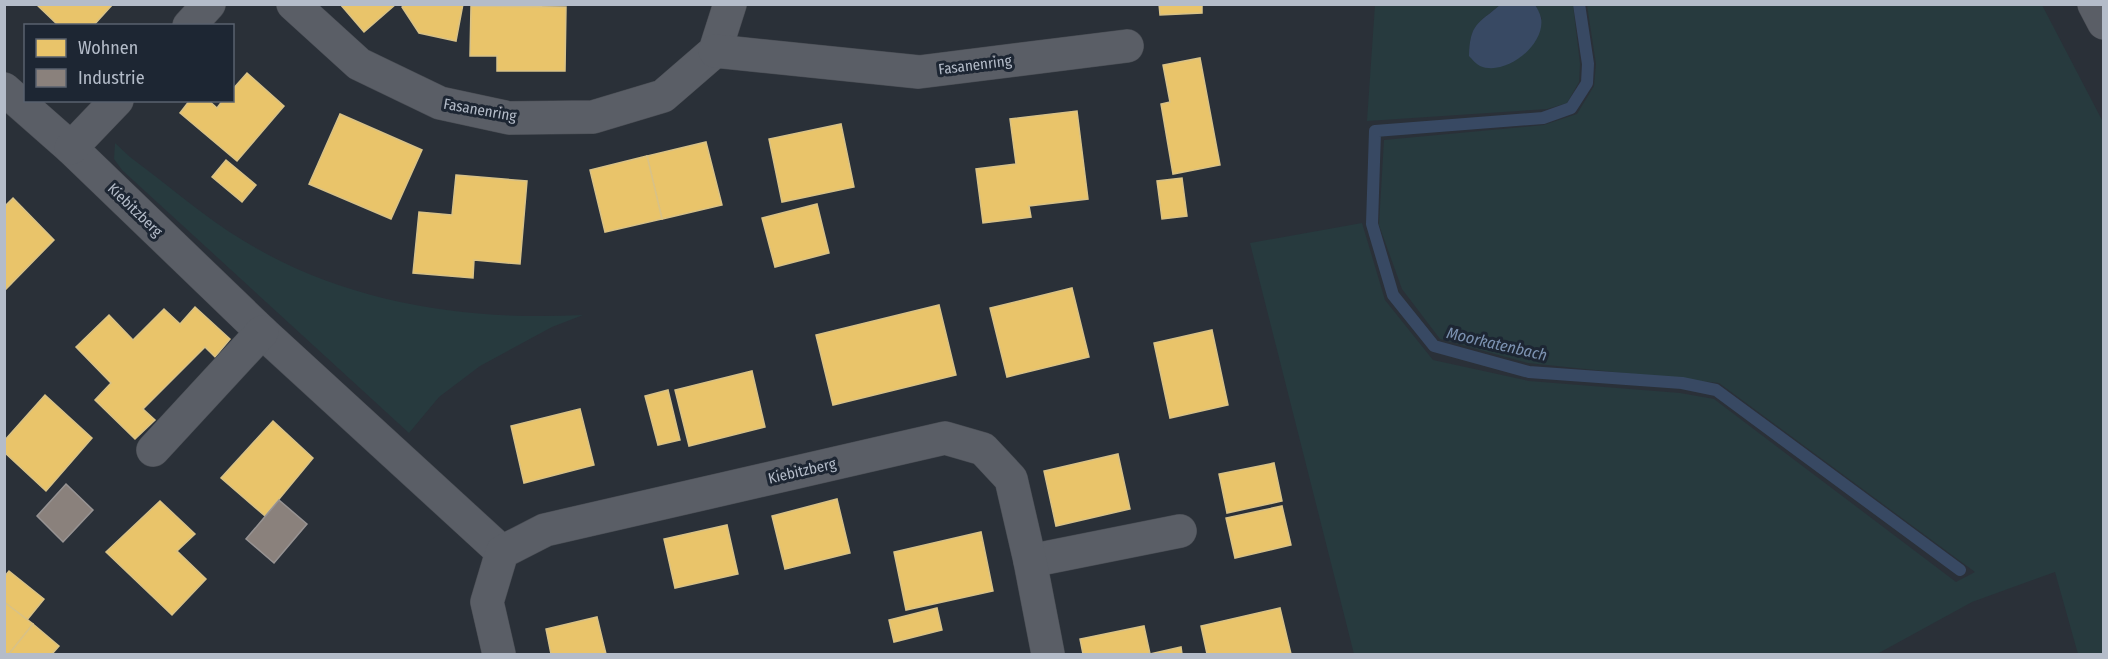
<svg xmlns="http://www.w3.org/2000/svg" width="2108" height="659" viewBox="0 0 2108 659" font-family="'Fira Sans Condensed',sans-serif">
<rect width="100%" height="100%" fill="#2a3038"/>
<g fill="#273a3e">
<path d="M 1375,5 L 1500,5 C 1478,23 1470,25 1469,56 L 1542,19 L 1535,5 L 1573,5 L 1580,64 L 1579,82 L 1567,103 L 1547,109 L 1367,121 Z"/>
<polygon points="1587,5 2042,5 2103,122 2103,654 2078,654 2055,572 1972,602 1877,654 1354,654 1250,243 1362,223 1385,300 1433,360 1529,381 1680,393 1714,399 1956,582 1975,572 1719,383 1528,363 1440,339 1402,289 1379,225 1384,140 1544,125 1577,114 1594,86 1596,64"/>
<path d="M 115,143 L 130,157 C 168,185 204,217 244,241 C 345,303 466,321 583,315 L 552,327 L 480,366 L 439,397 L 409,433 L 122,170 L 114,159 Z"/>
</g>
<path fill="#384963" d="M 1500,5 L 1535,5 C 1537,8 1540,13 1541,18 C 1546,45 1505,77 1480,66 C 1476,64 1472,59 1469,56 C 1470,23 1478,24 1500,5 Z"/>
<g fill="#e9c46a" stroke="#d9c286" stroke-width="1.5">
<polygon points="36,4 113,4 93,26 59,26"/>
<polygon points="340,4 396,4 364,32"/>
<polygon points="405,4 463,4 456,41 419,33 402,7"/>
<polygon points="1159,4 1202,4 1202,13 1160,15"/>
<polygon points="471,6 566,7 565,71 497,71 497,56 470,56"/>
<polygon points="1200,58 1220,165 1173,174 1161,104 1170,102 1163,65"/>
<polygon points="247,73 284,106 237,161 180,113 190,100 208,100 217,108 223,100 232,100 232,90"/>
<polygon points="1077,111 1088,199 1029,206 1031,217 983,223 976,169 1016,164 1010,119"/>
<polygon points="340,114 422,150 391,219 309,184"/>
<polygon points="841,124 854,187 782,202 769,139"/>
<polygon points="706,142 722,205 662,219 647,156"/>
<polygon points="647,156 662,219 605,232 590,170"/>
<polygon points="226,160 256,185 242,202 212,177"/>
<polygon points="456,175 527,181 520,264 474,260 473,278 413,273 419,212 452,215"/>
<polygon points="1182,178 1187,216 1162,219 1157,181"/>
<polygon points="13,198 54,240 6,289 4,288 4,207"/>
<polygon points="817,204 829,253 775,267 762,218"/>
<polygon points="1072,288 1089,357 1007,377 990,308"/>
<polygon points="939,305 956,375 833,405 816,335"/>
<polygon points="195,307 230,339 215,357 205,347 143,409 155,420 135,439 95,400 111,383 76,347 109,315 133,340 164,309 180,324"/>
<polygon points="1212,330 1228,405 1170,418 1154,343"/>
<polygon points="752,371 765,427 689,446 675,390"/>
<polygon points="668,390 680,440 658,445 645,396"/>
<polygon points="45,395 92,438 46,491 4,452 4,441"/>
<polygon points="580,409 594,465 524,483 511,426"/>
<polygon points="273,421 313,458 265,516 221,478"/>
<polygon points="1118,454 1130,509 1056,526 1044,471"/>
<polygon points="1274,463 1282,501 1227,513 1219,474"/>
<polygon points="837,499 850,553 785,569 772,516"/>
<polygon points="160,501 195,534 177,551 206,579 172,615 106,552"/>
<polygon points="1282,506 1291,545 1235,558 1226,518"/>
<polygon points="727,525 738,574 675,588 664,539"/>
<polygon points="981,532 993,591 906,610 894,552"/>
<polygon points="9,571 44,599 27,620 4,602 4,577"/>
<polygon points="4,602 33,624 9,654 4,654"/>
<polygon points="937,608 942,630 894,642 889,620"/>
<polygon points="1280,608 1291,654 1207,654 1201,626"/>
<polygon points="597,617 606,654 551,654 546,629"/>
<polygon points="33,624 59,646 52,654 9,654"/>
<polygon points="1144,626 1150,654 1181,647 1182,654 1083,654 1080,639"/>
</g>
<g fill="#8a817c" stroke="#979393" stroke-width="1.5">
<polygon points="66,484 93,510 63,542 37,516"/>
<polygon points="279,500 307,524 274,563 246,539"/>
</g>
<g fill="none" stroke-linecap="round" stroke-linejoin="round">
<polyline stroke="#384963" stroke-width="12" points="1579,4 1588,64 1587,83 1571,108 1543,118 1375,131 1372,224 1393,295 1434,346 1529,372 1682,383 1716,390 1960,570"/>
<g stroke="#484c53" stroke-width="34">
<g id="minor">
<polyline points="293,4 359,64 440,103 509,118 593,117 663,96 715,51 730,4"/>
<polyline points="2094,4 2104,23"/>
<polyline points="189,26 209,4"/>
<polyline points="715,51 919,72 1127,46"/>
<polyline points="4,89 71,148 262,332 502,552"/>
<polyline points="71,148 117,100"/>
<polyline points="153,450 262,332"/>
<polyline points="1030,561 1180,531"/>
<polyline points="499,654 487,602 502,552 545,530 945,438 983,449 1011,479 1030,561 1048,654"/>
</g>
</g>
<use href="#minor" stroke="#5a5e66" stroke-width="33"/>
</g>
<g text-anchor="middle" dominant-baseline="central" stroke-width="6" stroke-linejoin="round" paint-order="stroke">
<g font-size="15" fill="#b4bcc9" stroke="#1d2633">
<text transform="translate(975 65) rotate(-7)">Fasanenring</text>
<text transform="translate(480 110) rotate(10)">Fasanenring</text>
<text transform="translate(135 210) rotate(44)">Kiebitzberg</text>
<text transform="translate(802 471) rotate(-13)">Kiebitzberg</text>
</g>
<g font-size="16" font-style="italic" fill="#7c92b1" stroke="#1d2633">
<text transform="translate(1497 344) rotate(13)">Moorkatenbach</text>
</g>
</g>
<rect width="2108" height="659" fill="none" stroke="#b4bcc9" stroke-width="12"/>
<rect x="24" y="24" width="210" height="78" fill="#1d2633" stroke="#59626f" stroke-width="1.5"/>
<rect x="36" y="39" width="30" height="18" fill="#e9c46a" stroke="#59626f" stroke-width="1.5"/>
<text x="78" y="54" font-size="18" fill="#b4bcc9">Wohnen</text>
<rect x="36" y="69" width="30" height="18" fill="#8a817c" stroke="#59626f" stroke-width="1.5"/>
<text x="78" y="84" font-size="18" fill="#b4bcc9">Industrie</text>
</svg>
